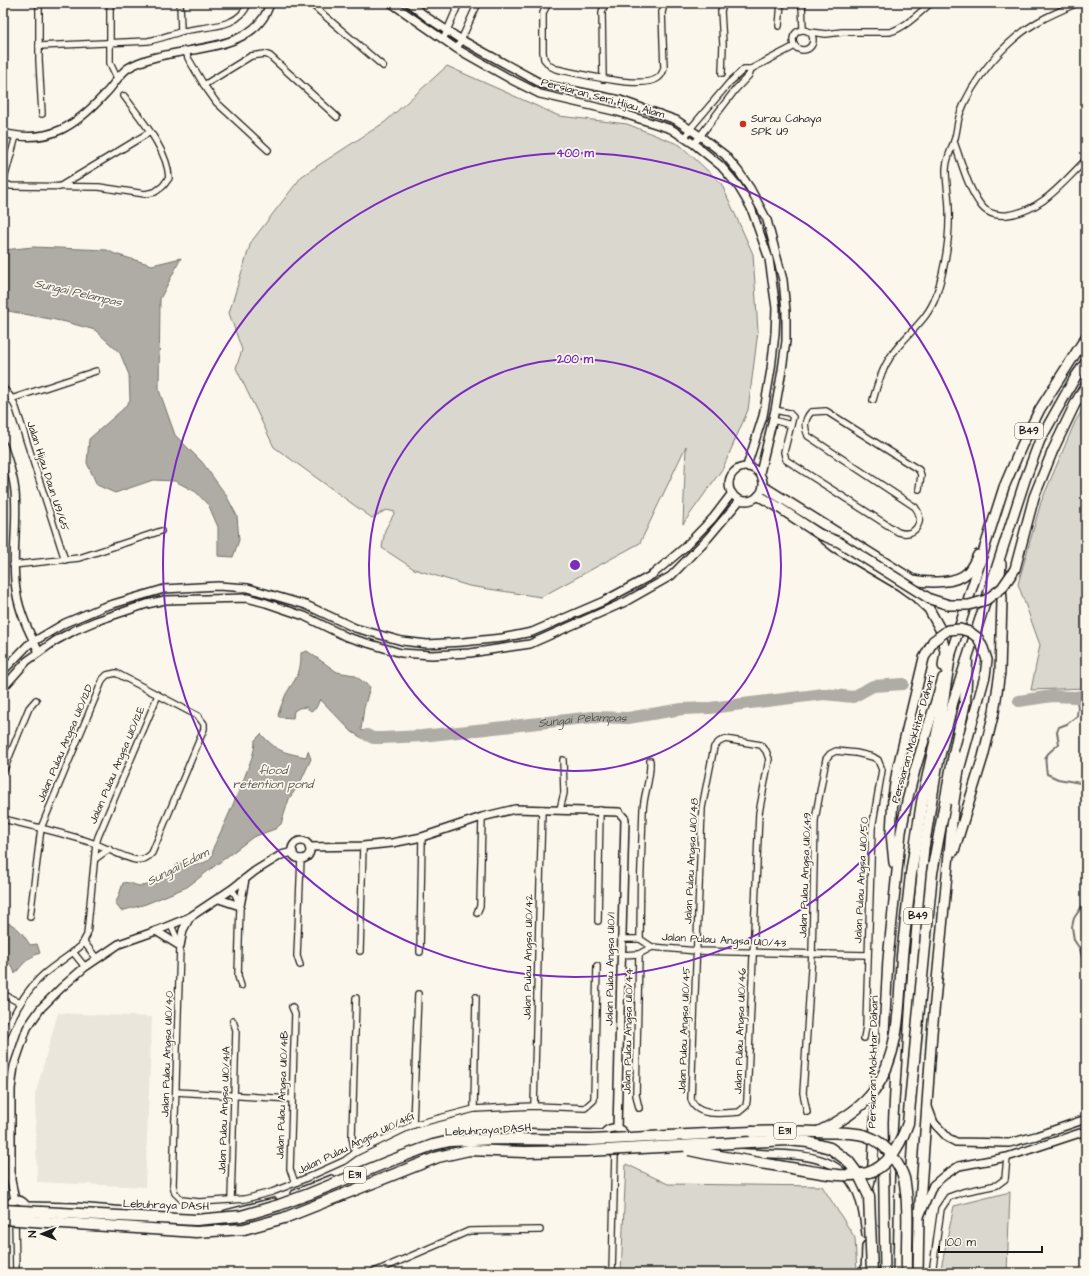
<svg xmlns="http://www.w3.org/2000/svg" width="1089" height="1276" viewBox="0 0 1089 1276" font-family="'Architects Daughter',sans-serif">
<rect width="100%" height="100%" fill="#fbf7ec"/>
<filter id="ink" filterUnits="userSpaceOnUse"><feTurbulence type="fractalNoise" baseFrequency=".025" numOctaves="2"/><feDisplacementMap in="SourceGraphic" scale="8" xChannelSelector="R" yChannelSelector="G"/><feConvolveMatrix kernelMatrix="1 2 1 2 8 2 1 2 1" color-interpolation-filters="sRGB"/></filter>
<g filter="url(#ink)">
<polygon fill="#eae6dc" points="58,1013 152,1017 145,1187 37,1182 35,1095"/>
<g fill="#dad7ce" stroke="#7b7a75">
<polygon points="447,66 559,116 627,124 680,145 721,183 753,254 758,331 748,410 723,468 683,524 686,446 640,543 541,597 469,586 414,569 382,548 385,530 395,512 386,510 372,518 274,447 236,368 242,350 229,313 251,242 302,176 385,122"/>
<polygon points="1086,404 1086,688 1031,690 1040,645 1018,584 1041,502 1075,422"/>
<polygon points="626,1164 668,1184 822,1186 855,1238 857,1273 621,1273"/>
<polygon points="1010,1192 1007,1273 940,1273 954,1206"/>
</g>
<g fill="#afaca5" stroke="#74726e">
<polygon points="33,247 107,250 115,254 152,265 181,258 160,299 159,390 175,435 202,462 226,495 237,516 239,540 233,557 218,556 218,527 209,506 196,492 175,481 153,480 115,493 97,485 87,463 89,439 123,409 130,400 129,375 120,353 95,330 66,322 3,310 3,250"/>
<path d="M 307,651 L 337,672 L 354,675 L 370,687 L 364,708 L 361,730 L 381,736 L 382,742 L 362,738 L 352,732 L 320,699 L 316,708 L 311,711 L 306,707 L 299,708 L 294,711 L 293,718 L 279,717 L 278,715 C 280,708 283,701 286,694 C 296,677 301,675 301,653 Z"/>
<path d="M 261,734 C 278,752 282,752 306,757 L 308,751 L 311,759 L 300,783 L 289,799 L 281,824 L 275,829 L 253,837 L 187,887 L 146,904 L 121,911 L 115,903 L 118,898 L 123,883 C 129,881 135,886 141,886 C 157,885 170,875 178,863 C 191,864 214,868 213,848 C 225,824 235,800 245,776 C 249,764 255,753 255,740 Z"/>
<path d="M 3,922 C 17,924 23,934 30,945 L 37,944 L 40,953 C 29,957 22,964 15,974 C 13,966 10,963 3,960 Z"/>
</g>
<g fill="none" stroke-linecap="round" stroke-linejoin="round">
<g stroke="#74726e" stroke-width="2">
<path d="M 1076,697 L 1078,707 L 1077,716 L 1067,724 L 1059,727 L 1057,732 L 1059,744 C 1044,757 1044,753 1047,774 L 1058,779 L 1086,784"/>
<polyline points="1082,957 1080,949 1074,940 1072,927 1074,918 1083,905 1086,892"/>
</g>
<g stroke="#afaca5" stroke-width="12">
<polyline points="1019,701 1052,696 1076,697 1086,695"/>
<path id="s1" d="M 367,735 L 373,738 L 382,738 L 422,736 L 593,717 L 628,718 L 682,709 L 710,708 L 824,694 L 853,697 L 873,686 L 903,684"/>
</g>
<g stroke="#1c1c1c" stroke-width="8">
<g id="minor">
<polyline points="39,3 39,60 42,114"/>
<polyline points="110,3 110,63 117,78"/>
<polyline points="180,3 181,31"/>
<polyline points="310,3 383,66"/>
<path d="M 548,3 L 543,13 L 543,52 L 544,59 L 550,66 L 556,69 C 576,73 643,90 658,78 C 662,75 663,72 664,68 L 662,12 L 665,3"/>
<polyline points="802,3 803,29"/>
<polyline points="779,26 781,3"/>
<circle cx="803" cy="40" r="10"/>
<path d="M 810,32 L 826,34 L 842,32 L 890,32 C 906,27 919,13 931,3"/>
<polyline points="443,40 459,3"/>
<path d="M 39,46 L 148,41 C 159,39 169,35 180,32 C 202,25 239,31 248,3"/>
<polyline points="457,49 478,3"/>
<polyline points="186,51 188,58 204,85 216,102 268,150"/>
<polyline points="751,69 795,46"/>
<polyline points="722,73 723,44 721,11 724,3"/>
<polyline points="603,79 602,12 605,3"/>
<polyline points="204,85 251,56 265,54 270,56 337,117"/>
<polyline points="685,137 690,129 729,83 744,69 751,69"/>
<path d="M 954,142 C 962,163 967,186 980,204 C 986,213 996,216 1007,215 C 1042,211 1062,183 1086,160"/>
<polyline points="694,144 735,90 749,75 751,69"/>
<path d="M 3,183 L 11,186 L 99,187 L 145,194 L 155,192 L 163,186 L 169,178 C 168,150 141,119 124,96"/>
<polyline points="3,183 16,136"/>
<polyline points="59,187 150,132"/>
<polyline points="3,388 10,396 16,408 65,560"/>
<polyline points="11,399 96,371"/>
<path d="M 873,400 C 877,385 882,369 891,356 C 905,335 928,320 936,296 C 945,268 950,238 949,209 C 949,196 946,183 946,170 C 946,159 951,151 954,141 C 957,133 957,123 960,114 C 972,80 1004,42 1036,23 C 1049,15 1063,10 1077,3"/>
<path d="M 775,410 L 789,413 L 793,417 L 784,452 L 786,460 L 898,532 C 915,538 926,521 915,507 L 808,436 C 804,427 804,420 811,412 L 826,411 L 919,470 L 921,475 L 919,489"/>
<polyline points="773,420 791,425"/>
<polyline points="13,565 79,558 161,531"/>
<path d="M 725,739 L 761,745 L 766,751 L 769,759 L 759,813 L 747,1100 L 746,1106 L 739,1112 C 724,1113 696,1118 691,1099 L 702,808 L 714,747 L 719,742 Z"/>
<polyline points="3,772 29,708 36,700"/>
<polyline points="560,809 564,793 563,760"/>
<path d="M 3,819 C 33,826 63,833 93,843 C 105,847 124,858 136,860 C 143,860 148,858 152,853 L 204,729 L 204,724 L 198,716 L 116,673 L 107,675 L 103,679 L 41,828 L 30,917"/>
<polyline points="95,859 109,849"/>
<polyline points="232,889 236,896 240,906 238,976 241,986"/>
<polyline points="477,913 480,906 482,817"/>
<polyline points="598,921 600,810"/>
<polyline points="171,925 180,946 173,1185 175,1193 182,1200 199,1202 245,1199 272,1192 295,1183 344,1161 355,1153 413,1125 474,1109 534,1106 585,1108 594,1100 597,966"/>
<polyline points="621,939 640,939 652,947 639,954 621,955"/>
<path d="M 640,939 C 640,896 641,853 643,810 C 644,793 651,779 650,761"/>
<polyline points="84,942 97,959"/>
<polyline points="652,947 697,951 867,955"/>
<polyline points="360,951 363,846"/>
<polyline points="73,952 85,967"/>
<polyline points="420,952 422,837"/>
<polyline points="639,954 636,1095 639,1108"/>
<polyline points="300,965 297,956 301,858"/>
<polyline points="3,994 20,1003"/>
<polyline points="292,1007 295,1014 290,1169 295,1183"/>
<path d="M 3,1040 C 12,1015 24,992 44,974 C 56,964 69,956 81,946 L 87,935 L 96,844 L 98,837 L 158,695"/>
<polyline points="176,1092 292,1099"/>
<polyline points="534,1106 542,809"/>
<polyline points="474,1109 476,997"/>
<polyline points="807,1112 803,1093 812,954 815,820 826,759 830,754 836,751 856,753 873,757 878,760 882,770 872,828 866,1027 864,1038"/>
<polyline points="413,1125 418,994"/>
<polyline points="355,1153 352,1137 356,998"/>
<polyline points="231,1200 236,1030 233,1021"/>
<polyline points="15,1219 16,1273"/>
<polyline points="372,1273 469,1231 540,1230"/>
<polyline points="612,1273 615,1152"/>
<polyline points="932,1273 941,1209 949,1197 963,1192 997,1185 1005,1179 1007,1157"/>
</g>
</g>
<g stroke="#1c1c1c" stroke-width="10">
<g id="tertiary">
<polyline points="391,3 457,49 512,80 540,94 618,112 671,129 694,144 721,166 738,186 751,208 769,259 776,308 775,334 771,369 763,416 747,466"/>
<polyline points="409,3 428,18 460,39 542,84 620,100 676,120 700,136 725,155 739,172 750,188 767,220 783,280 786,311 786,341 782,370 775,410 760,473"/>
<path d="M 3,133 C 49,145 76,126 106,93 C 114,85 119,74 128,68 C 169,42 254,60 270,3"/>
<path d="M 3,445 C 8,460 14,477 15,492 C 18,525 11,557 16,590 C 19,612 29,632 39,652"/>
<circle cx="746" cy="484" r="17"/>
<polyline points="3,671 28,645 65,623 103,607 164,589 218,586 248,588 306,605 355,628 402,641 427,644 463,642 502,638 532,632 604,601 652,575 684,548 713,518 732,493"/>
<polyline points="3,688 27,661 55,641 75,630 96,621 147,604 165,600 247,598 266,603 304,616 347,637 401,653 432,655 470,653 530,644 625,602 671,576 708,538 740,500"/>
<circle cx="301" cy="850" r="9"/>
<polyline points="309,847 363,846 392,843 422,837 482,817 515,809 619,812 625,819 617,1128"/>
<polyline points="219,899 240,906 245,879"/>
<polyline points="156,931 180,946 183,930 190,917"/>
<polyline points="873,1089 881,1046"/>
<polyline points="928,1107 934,1123 948,1138 956,1142 1009,1143 1036,1136 1086,1119"/>
<circle cx="614" cy="1140" r="12"/>
<polyline points="459,1137 476,1134 500,1132 603,1134"/>
<polyline points="520,1144 601,1146"/>
<polyline points="472,1147 495,1143"/>
<path d="M 713,1151 C 731,1152 749,1153 768,1154 C 802,1155 840,1155 857,1192 C 863,1205 864,1220 866,1234"/>
<polyline points="295,1194 332,1179"/>
<polyline points="15,1200 11,1180 11,1089 14,1066 27,1028 41,1008 61,988 85,967 119,944 156,931 190,917 232,889 255,871 281,855 293,852"/>
<circle cx="17" cy="1210" r="10"/>
<polyline points="26,1206 77,1207 138,1212"/>
<polyline points="226,1214 274,1202"/>
<polyline points="921,1214 933,1185 945,1175 959,1166 1007,1157 1086,1131"/>
</g>
</g>
<g stroke="#1c1c1c" stroke-width="12">
<g id="primary">
<polyline points="1053,450 1076,402 1086,385"/>
<path d="M 764,487 L 913,580 C 928,583 957,584 968,572 C 972,567 975,561 978,555"/>
<polyline points="759,496 775,505 819,534 835,547 901,586 915,596 929,609 940,629 945,651 943,666"/>
<polyline points="948,663 1004,487 1022,445 1040,409 1086,337"/>
<polyline points="893,797 891,833 894,863"/>
<polyline points="954,851 983,757 994,712 1000,672 1002,599 1000,575 1001,564"/>
<polyline points="867,1195 873,1165 875,1123 879,1083"/>
<polyline points="866,1273 867,1246"/>
<polyline points="885,1273 883,1122 885,1080 884,1034 888,959 896,881 901,832 907,801 915,770 943,678"/>
<polyline points="898,1273 900,1175 912,981 924,848 937,768 953,702 1025,480 1040,440 1076,376 1086,362"/>
<polyline points="918,1273 919,1217 932,1033 954,801"/>
</g>
</g>
<g stroke="#1c1c1c" stroke-width="13">
<g id="motorway">
<polyline points="954,754 965,702 967,661"/>
<polyline points="911,874 922,802 940,720 950,656"/>
<polyline points="707,1134 752,1132"/>
</g>
</g>
<use href="#minor" stroke="#fbf7ec" stroke-width="5.5"/>
<use href="#tertiary" stroke="#fbf7ec" stroke-width="7"/>
<use href="#primary" stroke="#fbf7ec" stroke-width="9"/>
<use href="#motorway" stroke="#fbf7ec" stroke-width="10"/>
<g stroke="#1c1c1c" stroke-width="12" stroke-linecap="butt">
<g id="primary-bridge">
<polyline points="819,534 839,542 930,599 949,605 969,605 986,600 1002,588 1015,569 1034,497 1053,450"/>
<polyline points="893,797 897,771 924,658 933,641 948,630 960,629 970,632 978,638 983,648 987,660 985,676 959,770 954,801"/>
</g>
</g>
<g stroke="#1c1c1c" stroke-width="13" stroke-linecap="butt">
<g id="motorway-bridge">
<path d="M 752,1132 C 773,1131 795,1131 816,1132 C 848,1134 872,1127 893,1157 C 897,1163 902,1171 904,1178 C 910,1209 906,1242 907,1273"/>
<path d="M 818,1132 C 839,1122 860,1110 874,1091 C 901,1052 899,1001 902,956 C 905,928 908,901 911,874"/>
<path d="M 689,1150 C 725,1158 761,1163 797,1169 C 820,1172 843,1179 867,1173 C 889,1167 901,1143 908,1123 L 932,873 L 954,754"/>
<polyline points="3,1210 196,1220 241,1216 279,1205 309,1194 390,1161 433,1145 450,1141 497,1139 591,1140 707,1134"/>
<polyline points="3,1219 196,1232 244,1229 284,1218 438,1157 469,1150 525,1152 587,1151 787,1140 808,1142 830,1148 848,1161 860,1177 869,1196 872,1273"/>
</g>
</g>
<use href="#primary-bridge" stroke="#fbf7ec" stroke-width="9"/>
<use href="#motorway-bridge" stroke="#fbf7ec" stroke-width="10"/>
</g>
</g>
<g fill="none" stroke="#7b2cbf" stroke-width="2">
<circle cx="575" cy="565" r="206"/>
<circle cx="575" cy="565" r="412"/>
</g>
<circle fill="#c8321e" stroke="#fbf7ec" stroke-width="1.5" cx="743" cy="124" r="4"/>
<g text-anchor="middle" dominant-baseline="central" stroke-width="3.5" stroke-linejoin="round" paint-order="stroke">
<g fill="#fbf7ec" stroke="#5f5e5a" stroke-width="1">
<rect x="1015" y="423" width="28" height="16" rx="3"/>
<rect x="904" y="908" width="28" height="16" rx="3"/>
<rect x="774" y="1123" width="22" height="16" rx="3"/>
<rect x="344" y="1167" width="22" height="16" rx="3"/>
</g>
<g font-size="10" font-weight="bold" fill="#1c1c1c">
<text x="1029" y="431">B49</text>
<text x="918" y="916">B49</text>
<text x="785" y="1131">E31</text>
<text x="355" y="1175">E31</text>
</g>
<g font-size="11" fill="#1c1c1c" stroke="#fbf7ec">
<text transform="translate(603 98) rotate(15)">Persiaran Seri Hijau Alam</text>
<text transform="translate(48 476) rotate(72)">Jalan Hijau Daun U9/65</text>
<text transform="translate(913 739) rotate(-74)">Persiaran Mokhtar Dahari</text>
<text transform="translate(65 743) rotate(-67)">Jalan Pulau Angsa U10/12D</text>
<text transform="translate(117 765) rotate(-67)">Jalan Pulau Angsa U10/12E</text>
<text transform="translate(691 861) rotate(-87)">Jalan Pulau Angsa U10/48</text>
<text transform="translate(805 875) rotate(-88)">Jalan Pulau Angsa U10/49</text>
<text transform="translate(861 880) rotate(-87)">Jalan Pulau Angsa U10/50</text>
<text transform="translate(724 940) rotate(3)">Jalan Pulau Angsa U10/43</text>
<text transform="translate(528 957) rotate(-89)">Jalan Pulau Angsa U10/42</text>
<text transform="translate(610 969) rotate(-89)">Jalan Pulau Angsa U10/1</text>
<text transform="translate(684 1030) rotate(-88)">Jalan Pulau Angsa U10/45</text>
<text transform="translate(628 1031) rotate(-89)">Jalan Pulau Angsa U10/44</text>
<text transform="translate(740 1031) rotate(-88)">Jalan Pulau Angsa U10/46</text>
<text transform="translate(167 1054) rotate(-88)">Jalan Pulau Angsa U10/40</text>
<text transform="translate(873 1062) rotate(-89)">Persiaran Mokhtar Dahari</text>
<text transform="translate(282 1095) rotate(-88)">Jalan Pulau Angsa U10/41B</text>
<text transform="translate(224 1110) rotate(-88)">Jalan Pulau Angsa U10/41A</text>
<text transform="translate(488 1130) rotate(-3)">Lebuhraya DASH</text>
<text transform="translate(356 1143) rotate(-26)">Jalan Pulau Angsa U10/41G</text>
<text transform="translate(166 1205) rotate(2)">Lebuhraya DASH</text>
</g>
<g font-size="11" fill="#1c1c1c" stroke="#fbf7ec" text-anchor="start">
<text x="751" y="118">Surau Cahaya<tspan x="751" dy="13">SPK U9</tspan></text>
</g>
<g font-size="12" font-style="italic" fill="#575653" stroke="#fbf7ec">
<text transform="translate(78 293) rotate(13)">Sungai Pelampas</text>
<text stroke="none"><textPath href="#s1" startOffset="217">Sungai Pelampas</textPath></text>
<text x="273" y="770">flood<tspan x="273" dy="14">retention pond</tspan></text>
<text transform="translate(178 867) rotate(-27)">Sungai Edam</text>
</g>
</g>
<circle cx="575" cy="565" r="6" fill="#7b2cbf" stroke="#fbf7ec" stroke-width="2"/>
<g font-size="12" text-anchor="middle" font-weight="bold" fill="#7b2cbf" stroke="#fbf7ec" stroke-width="3.5" stroke-linejoin="round" paint-order="stroke">
<text x="575" y="157">400 m</text>
<text x="575" y="363">200 m</text>
</g>
<rect width="1089" height="1276" fill="none" stroke="#fbf7ec" stroke-width="16"/>
<rect x="8" y="8" width="1073" height="1260" fill="none" stroke="#1c1c1c" stroke-width="1.5" filter="url(#ink)"/>
<g transform="translate(42 1234) rotate(269)" stroke="#fbf7ec" stroke-width="3" paint-order="stroke">
<path d="M0-3L7 15L0 10L-7 15Z" fill="#1c1c1c"/>
<text y="-6" font-size="11" font-weight="bold" text-anchor="middle" fill="#1c1c1c">N</text>
</g>
<path d="M939 1246v6h103v-6" fill="none" stroke="#1c1c1c" stroke-width="2"/>
<text x="945" y="1246" font-size="12" fill="#1c1c1c" stroke="#fbf7ec" stroke-width="3" paint-order="stroke">100 m</text>
</svg>
